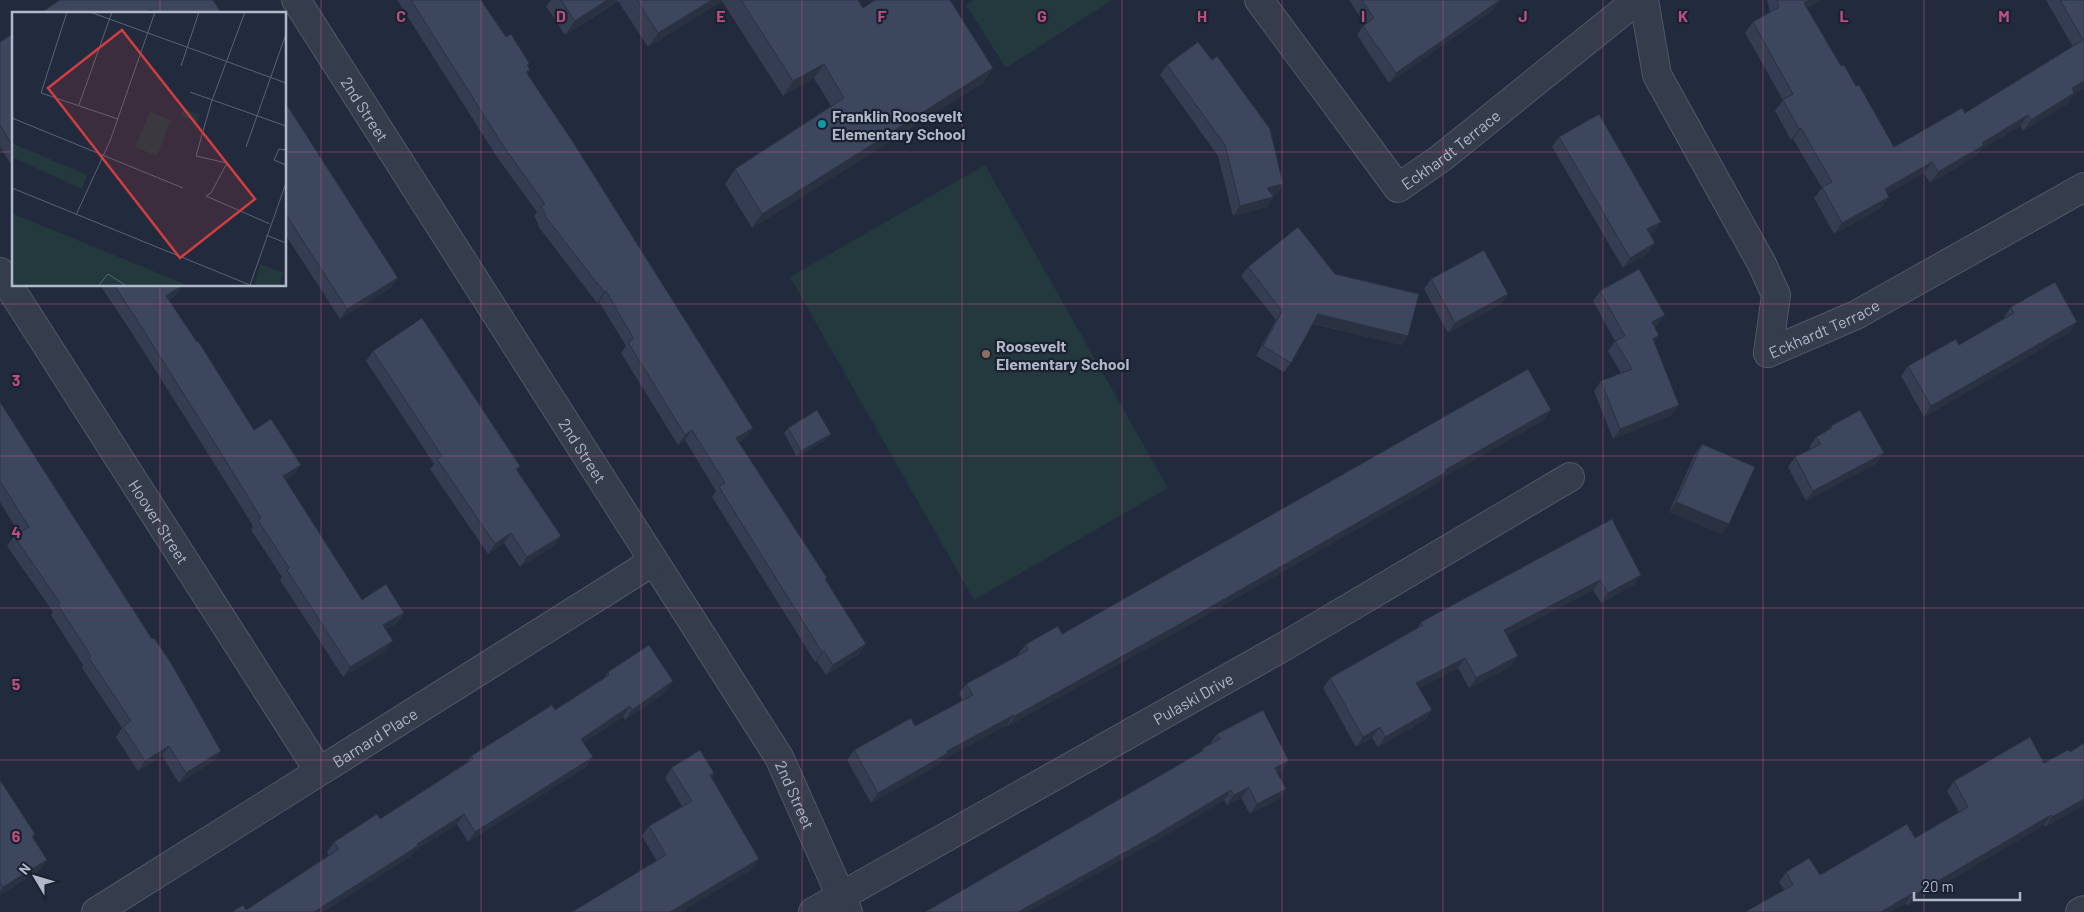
<svg xmlns="http://www.w3.org/2000/svg" width="2084" height="912" viewBox="0 0 2084 912" font-family="Barlow,sans-serif">
<rect width="100%" height="100%" fill="#212b3d"/>
<g fill="#23393e">
<polygon points="974,0 1112,0 1006,68 966,5"/>
<polygon points="985,165 1168,488 974,600 790,277"/>
</g>
<g fill="none" stroke-linecap="round" stroke-linejoin="round">
<g stroke="#505868" stroke-width="30">
<g id="street">
<path id="s1" d="M 296,0 L 779,757 L 848,912"/>
<path id="s2" d="M 1259,0 L 1398,188 L 1441,158 L 1637,0"/>
<polyline points="1644,0 1657,75 1762,264 1776,295 1768,353"/>
<path id="s3" d="M 0,272 L 319,771"/>
<path id="s4" d="M 1768,353 L 1856,315 L 2084,187"/>
<path id="s5" d="M 96,912 L 654,561"/>
<path id="s6" d="M 813,912 L 1283,647 L 1570,477"/>
<polyline points="2080,912 2084,910"/>
</g>
</g>
<use href="#street" stroke="#353d4d" stroke-width="28"/>
</g>
<g fill="#343d51">
<polygon points="60,0 222,14 39,14"/>
<polygon points="397,0 481,0 506,37 529,63 528,66 530,70 527,74 753,428 746,438 739,442 827,578 825,580 859,654 826,675 817,661 815,662 712,497 716,491 685,440 678,445 621,353 626,346 599,302 597,303 538,226 539,225 534,216 537,212 497,157"/>
<polygon points="551,0 858,0 863,8 993,68 983,83 752,228 725,184 735,169 831,106 814,78 783,96 722,1 648,47 618,1 565,35 546,6"/>
<polygon points="1349,0 1500,0 1493,10 1389,83 1357,35 1363,26 1365,24"/>
<polygon points="1767,0 1820,0 1807,8 1841,66 1856,86 1894,147 1965,113 2073,47 2046,0 2084,0 2084,88 2074,94 2067,104 2023,131 2020,126 1980,150 1976,156 1930,183 1924,173 1887,194 1889,197 1881,208 1834,234 1814,198 1822,188 1793,139 1791,140 1775,111 1783,100 1745,33 1753,22 1770,12"/>
<polygon points="14,33 14,169 0,147 0,42"/>
<polygon points="1212,60 1283,184 1276,195 1273,195 1267,207 1233,216 1218,156 1160,75 1167,65"/>
<polygon points="285,102 391,288 340,319 285,234"/>
<polygon points="1559,137 1661,222 1654,232 1650,234 1655,243 1648,253 1623,268 1552,147"/>
<polygon points="1248,267 1335,274 1402,345 1313,324 1291,363 1284,372 1256,356 1276,320 1241,276"/>
<polygon points="1431,279 1508,294 1501,304 1448,333 1424,289"/>
<polygon points="100,285 183,285 177,294 169,300 254,430 294,475 285,480 362,600 404,613 397,623 386,629 386,651 343,677 280,580 282,577 251,530 253,526 212,460 130,330"/>
<polygon points="1600,291 1658,325 1655,327 1654,342 1679,405 1672,415 1613,439 1594,391 1601,381 1621,373 1608,351 1615,341 1593,301"/>
<polygon points="2011,307 2070,332 1924,417 1901,376 1908,366 1959,345 2004,319 2004,317"/>
<polygon points="373,351 520,466 517,470 561,536 554,546 520,567 504,543 488,554 430,469 434,464 366,361"/>
<polygon points="0,402 214,761 179,783 162,756 138,771 116,737 122,728 82,668 83,665 51,615 53,612 7,546 14,536 19,533 0,502"/>
<polygon points="1551,410 1544,420 1442,478 1439,482 1214,611 1008,726 1007,725 944,759 941,763 871,803 847,760 854,750 915,726 963,700 959,694 966,684 1019,655 1018,654 1026,644 1062,634"/>
<polygon points="1831,426 1877,463 1806,501 1788,467 1795,457 1811,449 1809,447 1816,437 1827,431"/>
<polygon points="788,428 831,434 827,439 797,457 784,433"/>
<polygon points="1702,444 1729,524 1722,534 1669,512 1695,454"/>
<polygon points="1612,519 1641,575 1634,585 1601,603 1593,590 1507,635 1511,666 1469,688 1458,668 1419,688 1432,710 1425,720 1378,747 1372,738 1356,747 1323,688 1330,678 1417,628 1421,622"/>
<polygon points="608,672 666,692 625,720 623,717 583,743 586,767 468,842 457,824 414,851 411,856 323,912 232,912 246,910 329,855 327,852 334,842 380,819 466,763 471,756 555,710 603,679"/>
<polygon points="1217,734 1282,771 1278,773 1279,799 1250,814 1241,798 1227,805 1224,800 1149,845 1200,753 1203,748 1210,744"/>
<polygon points="2044,763 2084,805 2045,827 2044,825 1907,906 1906,903 1890,912 1745,912 1784,890 1779,882 1786,872 1820,875 1915,838 1959,812 1947,791 1954,781"/>
<polygon points="671,768 714,773 711,777 759,859 752,869 680,912 572,912 657,861 642,836 649,826 682,806 665,778"/>
<polygon points="0,780 35,834 33,838 47,860 40,870 0,895"/>
</g>
<g fill="#2a3242">
<polygon points="607,0 618,0 565,35 575,21"/>
<polygon points="712,0 723,0 722,1 648,47 658,33"/>
<polygon points="1500,0 1493,10 1389,83 1396,73"/>
<polygon points="1809,0 1820,0 1797,14 1804,3"/>
<polygon points="824,64 814,78 783,96 793,81"/>
<polygon points="993,68 983,83 752,228 762,214"/>
<polygon points="2084,81 2084,88 2074,94 2067,104 2023,131 2031,120 2072,88"/>
<polygon points="2028,115 2020,126 1980,150 1976,156 1930,183 1938,172 1982,143"/>
<polygon points="1801,128 1793,139 1791,140 1799,129"/>
<polygon points="1932,162 1924,173 1877,200 1885,189"/>
<polygon points="1283,184 1276,195 1260,198 1267,188"/>
<polygon points="1274,197 1267,207 1233,216 1240,206"/>
<polygon points="1889,197 1881,208 1834,234 1842,223"/>
<polygon points="1661,222 1654,232 1640,239 1647,229"/>
<polygon points="1655,243 1648,253 1623,268 1630,258"/>
<polygon points="398,278 391,288 340,319 347,309"/>
<polygon points="183,285 177,294 159,306 166,296"/>
<polygon points="606,291 599,302 597,303 604,292"/>
<polygon points="1508,294 1501,304 1448,333 1455,323"/>
<polygon points="1318,314 1408,336 1402,345 1312,323"/>
<polygon points="1665,315 1658,325 1645,332 1652,322"/>
<polygon points="2077,322 2070,332 1924,417 1931,406"/>
<polygon points="1659,335 1652,345 1653,339"/>
<polygon points="1679,405 1672,415 1613,439 1620,429"/>
<polygon points="1551,410 1544,420 1442,478 1439,482 1214,611 1008,726 1015,716 1445,470"/>
<polygon points="753,428 746,438 729,448 736,438"/>
<polygon points="692,430 685,440 678,445 685,435"/>
<polygon points="831,434 827,439 797,457 801,451"/>
<polygon points="1884,453 1877,463 1806,501 1813,491"/>
<polygon points="301,465 294,475 276,486 283,476"/>
<polygon points="1676,502 1729,524 1722,534 1669,512"/>
<polygon points="511,533 504,543 488,554 495,544"/>
<polygon points="561,536 554,546 520,567 527,557"/>
<polygon points="1641,575 1634,585 1601,603 1608,593"/>
<polygon points="1600,580 1593,590 1497,640 1504,630"/>
<polygon points="404,613 397,623 376,635 383,625"/>
<polygon points="393,641 386,651 343,677 350,667"/>
<polygon points="866,644 859,654 826,675 833,665"/>
<polygon points="824,651 817,661 815,662 822,652"/>
<polygon points="1518,656 1511,666 1469,688 1476,678"/>
<polygon points="1465,658 1458,668 1409,693 1416,683"/>
<polygon points="673,681 666,692 625,720 632,710"/>
<polygon points="630,706 623,717 574,749 581,739"/>
<polygon points="1432,710 1425,720 1378,747 1385,737"/>
<polygon points="1014,715 1007,725 944,759 941,763 871,803 878,793 947,751"/>
<polygon points="1380,727 1372,738 1356,747 1363,737"/>
<polygon points="169,746 162,756 138,771 145,761"/>
<polygon points="221,751 214,761 179,783 186,773"/>
<polygon points="593,757 586,767 468,842 475,832"/>
<polygon points="1289,761 1282,771 1268,778 1275,768"/>
<polygon points="1249,787 1241,798 1227,805 1234,795"/>
<polygon points="1286,789 1279,799 1250,814 1257,804"/>
<polygon points="1231,790 1224,800 1149,845 1028,912 1019,912 1020,911"/>
<polygon points="2084,799 2084,805 2045,827 2052,817"/>
<polygon points="464,814 457,824 414,851 411,856 323,912 314,912"/>
<polygon points="2051,815 2044,825 1907,906 1914,895"/>
<polygon points="759,859 752,869 680,912 670,912"/>
<polygon points="47,860 40,870 0,895 0,891 3,887"/>
<polygon points="1913,893 1906,903 1890,912 1881,912"/>
</g>
<g fill="#3c475e" stroke="#2a3242">
<polygon points="60,0 213,0 222,14 153,14 151,10 144,14 39,14"/>
<polygon points="411,0 481,0 506,37 511,34 529,63 527,65 530,70 526,72 573,142 753,428 736,438 827,578 825,579 866,644 833,665 824,651 822,652 719,487 725,483 692,430 685,435 628,342 634,339 606,291 604,292 545,216 546,215 541,206 545,204 504,147"/>
<polygon points="561,0 607,0 575,21"/>
<polygon points="637,0 712,0 658,33"/>
<polygon points="741,0 858,0 863,8 875,0 950,0 993,68 762,214 735,169 844,98 824,64 793,81"/>
<polygon points="1362,0 1500,0 1396,73 1363,26 1374,18"/>
<polygon points="1777,0 1809,0 1804,3 1841,66 1844,65 1856,86 1859,85 1894,147 1962,108 1965,113 2083,40 2060,0 2084,0 2084,81 2072,88 2074,93 2031,120 2028,115 1982,143 1984,145 1938,172 1932,162 1885,189 1889,197 1842,223 1822,187 1832,182 1801,128 1799,129 1783,100 1793,94 1753,22 1779,7"/>
<polygon points="14,33 14,148 0,125 0,42"/>
<polygon points="1198,42 1212,60 1217,56 1270,129 1283,184 1267,188 1274,197 1240,206 1225,145 1167,65"/>
<polygon points="285,102 398,278 347,309 285,213"/>
<polygon points="1599,114 1661,222 1647,229 1655,243 1630,258 1559,137"/>
<polygon points="1298,227 1335,274 1419,294 1408,336 1318,314 1291,363 1263,346 1282,311 1248,267"/>
<polygon points="1484,250 1508,294 1455,323 1431,279"/>
<polygon points="1639,269 1665,315 1652,322 1659,335 1653,339 1679,405 1620,429 1601,381 1632,369 1615,341 1625,336 1600,291"/>
<polygon points="2055,282 2077,322 1931,406 1908,366 1956,339 1959,345 2014,313 2011,307"/>
<polygon points="114,285 183,285 166,296 197,342 198,341 254,430 271,419 301,465 283,476 362,600 386,584 404,613 383,625 393,641 350,667 287,570 289,568 258,520 261,518 219,450 137,320"/>
<polygon points="422,318 520,466 516,469 561,536 527,557 511,533 495,544 437,459 442,456 373,351"/>
<polygon points="1528,369 1551,410 1445,470 1446,472 1221,601 1015,716 1014,715 947,751 948,753 878,793 854,750 911,718 915,726 973,695 966,684 1028,650 1026,644 1058,626 1062,634"/>
<polygon points="0,402 152,639 154,638 171,663 221,751 186,773 169,746 145,761 123,727 131,721 89,658 91,656 58,605 60,603 14,536 29,527 0,481"/>
<polygon points="817,410 831,434 801,451 788,428"/>
<polygon points="1860,410 1884,453 1813,491 1795,457 1821,444 1816,437 1832,428 1831,426"/>
<polygon points="1702,444 1755,467 1729,524 1676,502"/>
<polygon points="1612,519 1641,575 1608,593 1600,580 1504,630 1518,656 1476,678 1465,658 1416,683 1432,710 1385,737 1380,727 1363,737 1330,678 1423,625 1421,622"/>
<polygon points="649,645 673,681 632,710 630,706 581,739 593,757 475,832 464,814 417,844 418,846 314,912 232,912 243,905 246,910 339,849 334,842 377,814 380,819 473,759 471,756 552,705 555,710 609,675 608,672"/>
<polygon points="1263,710 1289,761 1275,768 1286,789 1257,804 1249,787 1234,795 1231,790 1156,835 1020,911 1020,912 925,912 1204,750 1203,748 1220,739 1217,734"/>
<polygon points="2030,737 2044,763 2068,750 2070,752 2084,743 2084,799 2052,817 2051,815 1914,895 1913,893 1881,912 1745,912 1793,885 1786,872 1809,858 1820,875 1907,824 1915,838 1968,807 1954,781"/>
<polygon points="700,750 714,773 710,775 759,859 670,912 572,912 666,855 649,826 692,801 671,768"/>
<polygon points="0,780 35,834 32,836 47,860 3,887 0,883"/>
</g>
<path fill="none" stroke="#bc5082" stroke-width="1" stroke-opacity="0.55" d="M 160,0 L 160,14M 321,0 L 321,912M 481,0 L 481,912M 641,0 L 641,912M 802,0 L 802,912M 962,0 L 962,912M 1122,0 L 1122,912M 1282,0 L 1282,912M 1443,0 L 1443,912M 1603,0 L 1603,912M 1763,0 L 1763,912M 1924,0 L 1924,912M 0,152 L 14,152M 285,152 L 2084,152M 160,285 L 160,912M 0,304 L 2084,304M 0,456 L 2084,456M 0,608 L 2084,608M 0,760 L 2084,760"/>
<circle fill="#0f9aa8" stroke="#1a2232" stroke-width="2" cx="822" cy="124" r="5"/>
<circle fill="#8d6e63" stroke="#1a2232" stroke-width="2" cx="986" cy="354" r="5"/>
<g text-anchor="middle" dominant-baseline="central" stroke-width="4.5" stroke-linejoin="round" paint-order="stroke">
<g font-size="16" fill="#b0b8c9" stroke="#1a2232">
<text stroke="none"><textPath href="#s1" startOffset="129">2nd Street</textPath></text>
<text stroke="none"><textPath href="#s2" startOffset="299">Eckhardt Terrace</textPath></text>
<text stroke="none"><textPath href="#s4" startOffset="61">Eckhardt Terrace</textPath></text>
<text stroke="none"><textPath href="#s1" startOffset="534">2nd Street</textPath></text>
<text stroke="none"><textPath href="#s3" startOffset="296">Hoover Street</textPath></text>
<text stroke="none"><textPath href="#s6" startOffset="436">Pulaski Drive</textPath></text>
<text stroke="none"><textPath href="#s5" startOffset="329">Barnard Place</textPath></text>
<text stroke="none"><textPath href="#s1" startOffset="939">2nd Street</textPath></text>
</g>
<g font-size="16" font-weight="bold" fill="#b0b8c9" stroke="#1a2232" text-anchor="start">
<text x="832" y="115">Franklin Roosevelt<tspan x="832" dy="18">Elementary School</tspan></text>
<text x="996" y="345">Roosevelt<tspan x="996" dy="18">Elementary School</tspan></text>
</g>
</g>
<g transform="translate(12 12)">
<rect width="274" height="274" fill="#212b3d"/>
<path d="M 171,97 L 188,103 L 185,110 L 169,104 ZM 138,100 L 159,108 L 145,144 L 123,135 ZM 0,131 L 75,163 L 70,177 L 0,145 ZM 0,201 L 26,212 L 175,273 L 0,273 ZM 248,252 L 272,261 L 267,273 L 243,273 Z" fill="#23393e"/>
<path fill="none" stroke="#5a6375" stroke-width="1" d="M 55,0 L 29,81 L 106,107M 78,0 L 274,71M 233,0 L 199,91 L 184,144 L 215,151 L 199,181 L 194,184 L 258,212M 169,54 L 187,0M 178,80 L 274,114M 67,93 L 100,0M 0,106 L 171,176M 234,135 L 274,22M 274,138 L 267,137 L 262,148 L 274,153M 0,176 L 238,273M 64,203 L 98,129 L 143,0M 254,223 L 274,231M 87,273 L 96,262 L 113,273M 238,273 L 274,171"/>
<path fill="#d03e40" fill-opacity="0.15" stroke="#d03e40" stroke-width="2.5" d="M 110,18 L 243,187 L 168,246 L 36,76 Z"/>
<rect width="274" height="274" fill="none" stroke="#b0b8c9" stroke-width="2.5"/>
</g>
<g font-size="16" text-anchor="middle" font-weight="bold" fill="#bc5082" stroke="#1a2232" stroke-width="4.5" stroke-linejoin="round" paint-order="stroke">
<text x="401" y="22">C</text>
<text x="561" y="22">D</text>
<text x="721" y="22">E</text>
<text x="882" y="22">F</text>
<text x="1042" y="22">G</text>
<text x="1202" y="22">H</text>
<text x="1363" y="22">I</text>
<text x="1523" y="22">J</text>
<text x="1683" y="22">K</text>
<text x="1844" y="22">L</text>
<text x="2004" y="22">M</text>
<text x="16" y="386">3</text>
<text x="16" y="538">4</text>
<text x="16" y="690">5</text>
<text x="16" y="842">6</text>
</g>
<g transform="translate(35 877) rotate(308)" stroke="#1a2232" stroke-width="4" paint-order="stroke">
<path d="M0-4L9 19L0 12L-9 19Z" fill="#b0b8c9"/>
<text y="-8" font-size="14" font-weight="bold" text-anchor="middle" fill="#b0b8c9">N</text>
</g>
<path d="M1914 892v8h106v-8" fill="none" stroke="#b0b8c9" stroke-width="2.5"/>
<text x="1922" y="892" font-size="15" fill="#b0b8c9" stroke="#1a2232" stroke-width="4" paint-order="stroke">20 m</text>
</svg>
